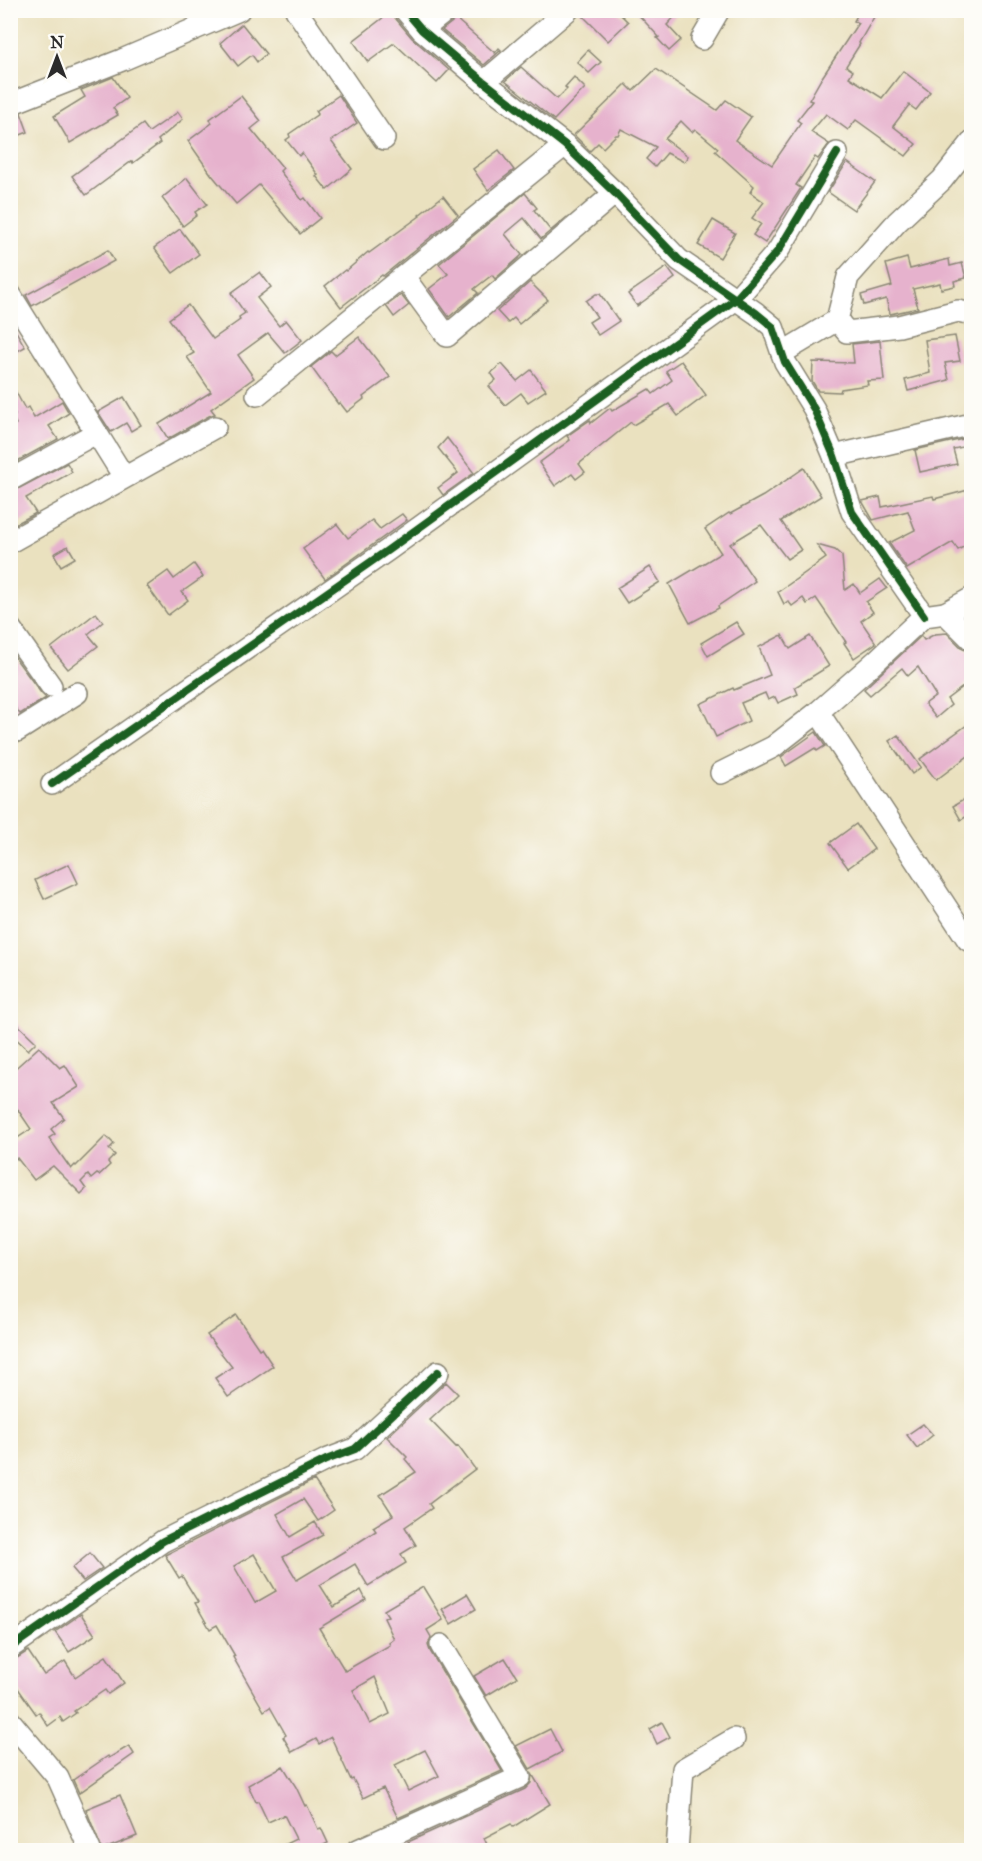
<svg xmlns="http://www.w3.org/2000/svg" width="982" height="1861" viewBox="0 0 982 1861" font-family="'IM FELL Great Primer',serif">
<rect width="100%" height="100%" fill="#fdfcf7"/>
<filter id="ink" filterUnits="userSpaceOnUse"><feTurbulence type="fractalNoise" baseFrequency=".0167" numOctaves="2"/><feDisplacementMap in="SourceGraphic" scale="12" xChannelSelector="R" yChannelSelector="G"/><feConvolveMatrix kernelMatrix="1 2 1 2 8 2 1 2 1" color-interpolation-filters="sRGB"/></filter>
<filter id="wash" filterUnits="userSpaceOnUse"><feTurbulence type="fractalNoise" baseFrequency=".008" numOctaves="4" result="noise"/><feDisplacementMap in="SourceGraphic" scale="24" xChannelSelector="R" yChannelSelector="G"/><feGaussianBlur stdDeviation="1.35" result="paint"/><feColorMatrix in="noise" values="0 0 0 0 0 0 0 0 0 0 0 0 0 0 0 0 0 1.4 0 .05"/><feComposite in="paint" operator="in"/></filter>
<g filter="url(#wash)">
<rect width="100%" height="100%" fill="#eae1bf"/>
<g id="blocks">
<g fill="#e6b2cd" fill-rule="evenodd">
<polygon points="393,10 395,18 412,38 449,70 437,83 394,43 368,62 353,41"/>
<polygon points="580,10 616,10 628,22 608,41 580,13"/>
<polygon points="634,10 681,10 667,25 681,40 669,51 657,38 659,37"/>
<polygon points="860,10 878,10 859,43 860,44 846,66 853,71 849,77 882,98 903,71 930,92 916,110 909,105 893,126 916,144 906,156 856,120 848,130 826,114 811,132 829,144 818,159 815,157 796,185 801,188 765,243 753,235 761,224 752,218 764,202 750,192 754,186 715,151 718,148 695,129 692,132 681,121 665,139 688,156 684,162 667,153 655,167 646,159 656,147 621,129 618,135 616,135 603,148 598,143 590,151 574,135 626,84 633,91 656,69 717,110 726,100 751,117 735,140 772,165 801,123 797,120 812,101 809,100 821,79 858,23 854,21"/>
<polygon points="456,19 495,53 499,48 501,50 484,65 442,30"/>
<polygon points="242,24 266,54 257,62 252,55 238,66 220,43"/>
<polygon points="588,50 601,62 589,73 577,62"/>
<polygon points="521,67 557,99 567,89 565,87 574,77 585,88 554,120 505,81"/>
<polygon points="113,77 127,98 113,108 118,115 70,143 54,116 85,97 81,90"/>
<polygon points="339,95 357,123 331,141 352,169 327,190 316,176 318,175 302,153 299,156 286,140 290,137 289,134 318,114 316,111"/>
<polygon points="241,96 261,121 251,129 283,168 280,171 302,200 305,198 320,218 300,234 259,185 236,204 211,174 188,141 212,123 210,119"/>
<polygon points="178,112 183,119 158,140 160,143 133,163 132,161 86,195 72,176 143,124 149,132"/>
<polygon points="21,113 28,132 10,139 10,116"/>
<polygon points="499,150 514,170 488,190 473,169"/>
<polygon points="847,162 875,182 854,210 828,192"/>
<polygon points="187,178 207,204 195,212 197,215 183,226 162,198"/>
<polygon points="525,193 537,208 534,210 551,231 567,217 541,239 524,218 505,234 522,255 495,279 492,275 474,289 478,293 449,317 429,289 448,274 439,264"/>
<polygon points="443,196 458,215 383,276 382,275 341,307 325,286 345,270 346,271 368,252 369,253 420,216 419,215"/>
<polygon points="713,220 735,233 720,258 698,245"/>
<polygon points="180,229 199,254 173,273 154,248"/>
<polygon points="108,250 114,261 32,306 26,295"/>
<polygon points="907,258 910,269 949,259 950,266 962,263 966,278 954,281 955,286 941,289 940,283 913,289 918,308 890,314 886,299 864,305 861,295 892,286 886,264"/>
<polygon points="667,267 675,278 637,306 628,294"/>
<polygon points="260,272 271,287 257,298 279,326 286,320 302,340 285,353 268,333 238,355 254,378 211,409 215,414 209,416 168,439 159,424 211,392 187,357 194,353 169,319 188,305 213,339 240,320 239,317 245,313 231,293"/>
<polygon points="530,282 548,300 519,324 514,318 508,323 497,311"/>
<polygon points="596,294 600,294 619,321 598,335 589,322 597,317 586,301"/>
<polygon points="401,295 409,305 394,317 386,306"/>
<polygon points="10,321 25,347 10,355"/>
<polygon points="955,336 960,361 945,363 949,380 908,391 905,380 930,373 925,340"/>
<polygon points="359,337 390,377 363,397 364,399 347,412 340,403 338,404 311,367 331,351 335,355"/>
<polygon points="880,341 884,380 867,381 868,385 841,389 840,392 818,391 812,381 813,362 854,363 852,344"/>
<polygon points="681,361 706,395 678,416 669,404 633,425 631,422 579,464 585,472 576,479 572,474 555,486 539,463 570,440 567,436 590,420 591,423 610,408 612,411 649,389 653,394 672,380 666,371"/>
<polygon points="502,364 517,381 531,370 546,390 528,402 521,393 505,405 489,386 496,380 491,373"/>
<polygon points="10,381 25,409 28,407 34,418 62,401 69,413 49,426 58,439 12,464 10,462 10,427 16,424 12,416 15,415 10,407"/>
<polygon points="124,397 141,425 131,431 126,423 111,432 98,412"/>
<polygon points="972,437 972,445 953,449 957,464 920,472 915,450"/>
<polygon points="447,438 474,473 443,495 438,488 458,473 438,448"/>
<polygon points="67,463 72,472 26,498 36,513 10,527 10,493"/>
<polygon points="804,468 821,496 781,521 801,550 787,559 761,525 730,544 755,581 718,606 719,608 690,623 669,584 721,553 705,529 729,513 730,514 763,496"/>
<polygon points="972,489 972,542 958,550 953,542 907,569 889,543 915,530 908,511 873,520 862,501 880,497 882,507 933,496 934,499"/>
<polygon points="402,514 407,520 325,579 303,549 337,524 348,538 372,520 380,529"/>
<polygon points="817,545 835,550 842,556 845,590 854,584 860,593 880,579 887,588 866,602 873,612 861,621 876,643 854,658 844,643 846,642 816,598 807,604 803,598 792,606 788,601 784,604 778,592 826,558"/>
<polygon points="68,546 75,558 61,566 54,554"/>
<polygon points="194,564 203,577 182,592 188,600 168,615 147,586 168,571 174,579"/>
<polygon points="650,567 660,582 627,603 617,588"/>
<polygon points="96,613 103,622 88,634 98,646 68,669 51,648"/>
<polygon points="736,622 744,634 708,656 701,643"/>
<polygon points="947,633 963,649 972,652 972,680 947,699 951,705 936,718 925,704 936,696 918,667 908,676 902,668 870,695 864,689 921,636 924,640 935,634"/>
<polygon points="782,635 790,649 810,636 829,666 795,687 798,694 778,703 775,697 768,700 765,693 741,703 749,721 716,737 700,704 733,688 734,690 770,675 759,647"/>
<polygon points="10,651 41,693 46,698 20,714 16,709 10,712"/>
<polygon points="967,725 972,731 972,753 936,780 920,759"/>
<polygon points="816,732 825,746 817,751 815,748 786,766 781,757"/>
<polygon points="898,735 921,767 912,774 889,741"/>
<polygon points="972,795 972,813 961,820 953,806"/>
<polygon points="856,824 874,849 848,868 830,843"/>
<polygon points="69,864 78,883 44,899 35,880"/>
<polygon points="10,1017 36,1042 28,1050 10,1033"/>
<polygon points="39,1047 60,1068 65,1065 79,1087 53,1103 64,1118 51,1129 55,1134 49,1138 71,1169 75,1165 76,1166 106,1136 114,1144 109,1149 115,1155 108,1162 110,1165 99,1175 97,1174 91,1179 88,1175 81,1182 86,1189 81,1194 53,1166 34,1180 17,1158 10,1162 10,1143 31,1129 16,1107 10,1110 10,1073"/>
<polygon points="236,1315 259,1349 261,1348 273,1366 228,1397 215,1378 232,1367 207,1335"/>
<path d="M 446,1382 L 458,1394 L 430,1420 L 456,1447 L 458,1446 L 475,1469 L 429,1504 L 432,1508 L 405,1527 L 416,1545 L 401,1554 L 406,1563 L 368,1586 L 355,1564 L 320,1585 L 334,1607 L 361,1590 L 366,1600 L 319,1628 L 345,1671 L 390,1645 L 389,1643 L 394,1639 L 384,1618 L 388,1616 L 384,1610 L 423,1587 L 443,1620 L 427,1630 L 431,1637 L 428,1645 L 430,1651 L 502,1771 L 398,1818 L 383,1788 L 363,1798 L 353,1779 L 351,1780 L 331,1737 L 319,1744 L 316,1739 L 292,1752 L 283,1737 L 286,1735 L 270,1707 L 264,1711 L 233,1657 L 235,1656 L 217,1625 L 210,1629 L 195,1603 L 198,1602 L 182,1576 L 179,1578 L 165,1555 L 314,1480 L 334,1510 L 318,1521 L 303,1499 L 277,1514 L 290,1537 L 315,1522 L 323,1535 L 283,1557 L 297,1580 L 348,1549 L 376,1531 L 373,1527 L 393,1515 L 380,1495 L 416,1472 L 405,1459 L 407,1457 L 387,1437 ZM 254,1554 L 276,1591 L 255,1603 L 234,1566 ZM 375,1677 L 390,1714 L 370,1724 L 353,1690 ZM 425,1750 L 439,1776 L 408,1791 L 395,1765 Z"/>
<polygon points="923,1424 933,1435 917,1448 907,1435"/>
<polygon points="90,1553 102,1568 83,1581 72,1568"/>
<polygon points="467,1594 476,1609 451,1624 442,1609"/>
<polygon points="81,1614 95,1635 69,1652 55,1632"/>
<polygon points="28,1651 44,1675 65,1661 75,1677 106,1656 124,1683 108,1694 105,1690 74,1711 76,1713 63,1722 60,1717 48,1726 39,1712 36,1714 10,1677 10,1661 17,1658"/>
<polygon points="505,1658 517,1677 486,1696 474,1676"/>
<polygon points="662,1722 670,1737 657,1744 650,1729"/>
<polygon points="550,1729 562,1752 530,1769 516,1746"/>
<polygon points="129,1746 134,1754 79,1793 73,1780 108,1756 109,1758"/>
<polygon points="283,1766 296,1787 305,1806 307,1805 318,1829 321,1828 328,1843 311,1851 271,1851 296,1839 284,1815 268,1822 258,1801 256,1802 248,1785"/>
<polygon points="532,1774 550,1804 513,1827 511,1824 484,1838 490,1851 412,1851 408,1842 525,1789 531,1783"/>
<polygon points="120,1795 137,1836 102,1850 86,1809"/>
</g>
</g>
</g>
<g filter="url(#ink)">
<use href="#blocks" fill-opacity="0" stroke="#8a8675" stroke-width="1.5"/>
<g fill="none" stroke-linecap="round" stroke-linejoin="round">
<g stroke="#8a8675" stroke-width="24">
<g id="minor">
<polyline points="296,10 384,139"/>
<polyline points="405,10 422,30 484,82 565,145 615,193 679,260 756,313 773,327 785,362 814,409 834,456 852,512 924,616"/>
<polyline points="422,30 447,10"/>
<polyline points="702,39 719,10"/>
<polyline points="484,82 568,10"/>
<polyline points="10,104 122,60 239,10"/>
<polyline points="404,277 447,336 615,193"/>
<polyline points="10,294 124,477"/>
<polyline points="837,320 848,277 897,222 942,180 972,142"/>
<polyline points="782,353 837,320 847,332 899,326 958,311 972,314"/>
<polyline points="257,395 565,145"/>
<polyline points="834,456 972,424"/>
<polyline points="10,480 96,433"/>
<polyline points="10,542 215,427"/>
<polyline points="945,613 972,598"/>
<polyline points="10,628 51,686"/>
<polyline points="818,712 968,940"/>
<polyline points="10,731 17,731 77,693"/>
<polyline points="721,773 773,747 818,712 876,661 924,616 945,613 972,640"/>
<polyline points="52,784 388,550 736,299 778,251 837,153"/>
<polyline points="10,1648 163,1541 326,1460 355,1449 438,1372"/>
<polyline points="10,1721 58,1778 90,1850"/>
<polyline points="358,1850 520,1777 441,1645"/>
<polyline points="677,1850 683,1769 734,1739"/>
</g>
</g>
<use href="#minor" stroke="#fff" stroke-width="21"/>
<g stroke="#fdfcf7" stroke-width="11">
<g id="cycleway">
<polyline points="405,10 422,30 484,82 565,145 615,193 679,260 756,313 773,327 785,362 814,409 834,456 852,512 924,616"/>
<polyline points="52,784 388,550 736,299 778,251 837,153"/>
<polyline points="10,1648 163,1541 326,1460 355,1449 438,1372"/>
</g>
</g>
<use href="#cycleway" stroke="#1b5e20" stroke-width="8"/>
</g>
</g>
<rect width="982" height="1861" fill="none" stroke="#fdfcf7" stroke-width="36"/>
<g transform="translate(57 57)" stroke="#fdfcf7" stroke-width="4.5" paint-order="stroke">
<path d="M0-4.5L10 22L0 15L-10 22Z" fill="#2b2b2b"/>
<text y="-9" font-size="16" font-weight="bold" text-anchor="middle" fill="#2b2b2b">N</text>
</g>
</svg>
